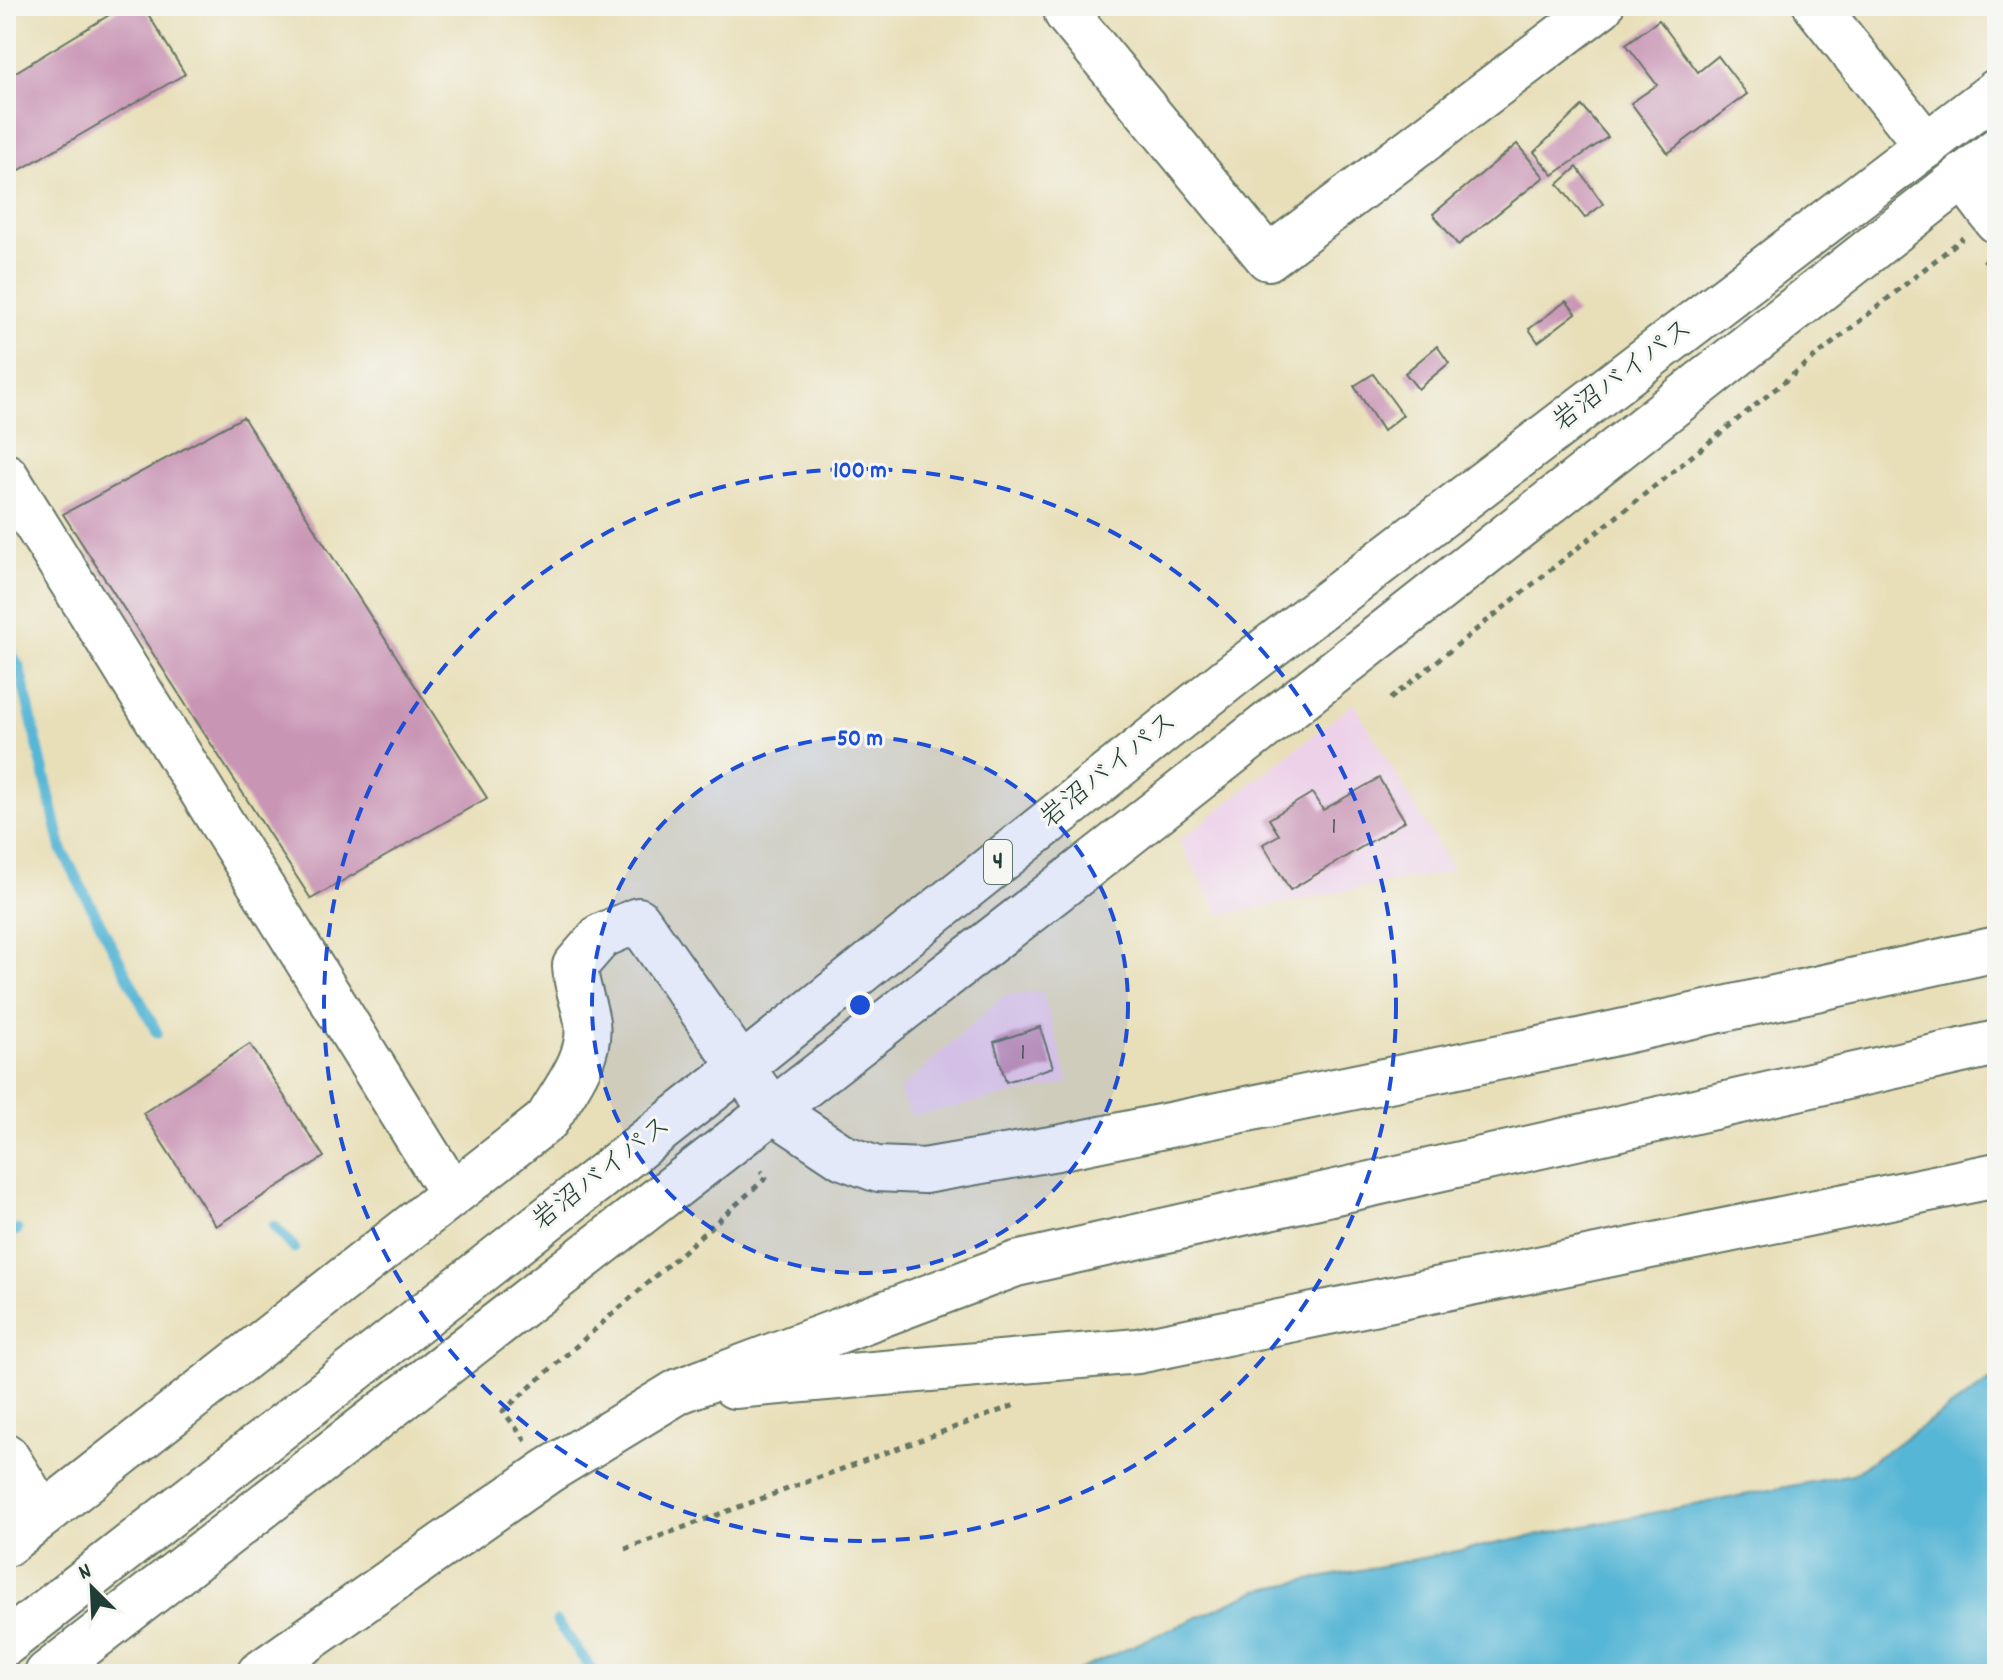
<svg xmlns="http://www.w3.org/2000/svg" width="2003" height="1680" viewBox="0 0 2003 1680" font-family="Dekko,'Klee One',sans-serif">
<rect width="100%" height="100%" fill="#f6f6f2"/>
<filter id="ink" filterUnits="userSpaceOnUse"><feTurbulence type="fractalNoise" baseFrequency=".0125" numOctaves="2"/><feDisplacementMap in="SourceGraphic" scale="16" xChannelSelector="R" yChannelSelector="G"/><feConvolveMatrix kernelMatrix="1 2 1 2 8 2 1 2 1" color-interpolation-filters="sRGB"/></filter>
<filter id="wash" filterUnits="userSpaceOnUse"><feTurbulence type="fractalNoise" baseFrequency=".006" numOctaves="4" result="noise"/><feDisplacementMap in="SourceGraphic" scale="32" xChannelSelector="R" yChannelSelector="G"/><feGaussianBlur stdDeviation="1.8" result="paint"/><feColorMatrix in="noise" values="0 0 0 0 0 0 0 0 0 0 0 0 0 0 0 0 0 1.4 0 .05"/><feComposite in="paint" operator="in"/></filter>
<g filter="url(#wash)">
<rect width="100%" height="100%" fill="#e8dfb9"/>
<g fill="#edd1e9">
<polygon points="1354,703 1453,871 1220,915 1179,841"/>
<polygon points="1042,991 1069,1083 912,1116 899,1091 1004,995"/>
</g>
<polygon fill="#57b6d5" stroke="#3b7a84" stroke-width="2" points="1997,1376 1997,1674 1070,1674 1258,1590 1852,1474"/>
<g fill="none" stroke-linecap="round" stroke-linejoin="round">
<g stroke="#57b6d5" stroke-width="11">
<polyline points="6,644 19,666 62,850 157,1033"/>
<polyline points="274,1226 294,1248"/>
<polyline points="6,1234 17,1230"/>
<polyline points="557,1622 595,1674"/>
</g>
</g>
<g id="blocks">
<g fill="#c995b5">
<polygon points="124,6 143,6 185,74 6,178 6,78"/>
<polygon points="1659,20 1698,72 1718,56 1747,94 1668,153 1631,103 1657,85 1626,44"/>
<polygon points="1582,106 1608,137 1553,175 1534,152"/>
<polygon points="1517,144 1544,177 1458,245 1433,214"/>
<polygon points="1577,167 1603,204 1585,218 1558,184"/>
<polygon points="1566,301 1576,313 1538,342 1529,329"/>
<polygon points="1437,346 1449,363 1418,389 1405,373"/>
<polygon points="1373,374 1403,415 1383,431 1354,386"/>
<polygon points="243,417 487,798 311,899 63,514"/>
<polygon points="1379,778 1405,821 1290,890 1263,844 1279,835 1269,819 1312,793 1323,810"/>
<polygon points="1040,1027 1053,1067 1006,1082 994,1042"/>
<polygon points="250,1044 324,1157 216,1226 143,1113"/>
</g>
</g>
</g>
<g filter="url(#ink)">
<use href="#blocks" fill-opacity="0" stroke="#657663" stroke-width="2"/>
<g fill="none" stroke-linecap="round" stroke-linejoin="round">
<g stroke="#657663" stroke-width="48">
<g id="minor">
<polyline points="1078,6 1067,14 1268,258 1601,6"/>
<polyline points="1816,6 1927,146"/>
<polyline points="1963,176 1997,221"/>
<polyline points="6,476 451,1192"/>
<polyline points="734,1386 1138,1351 1997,1175"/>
<polyline points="6,1456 43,1515"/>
<path d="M 6,1544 L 547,1120 C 564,1090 592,1058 587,1022 C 584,1003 576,987 575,966 L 601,936 L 638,920 L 771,1109 L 843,1157 L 876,1169 L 924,1171 L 1057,1148 L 1579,1041 L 1997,949"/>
<polyline points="259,1674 548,1471 679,1391 1016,1264 1997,1043"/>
</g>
</g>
<g stroke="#657663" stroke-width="48">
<g id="highway">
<polyline points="6,1643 741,1067 1233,675 1997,91"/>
<polyline points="47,1674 1112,847 1997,150"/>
</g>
</g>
<g stroke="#657663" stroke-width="5" stroke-dasharray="6 6" stroke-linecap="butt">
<polyline points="1984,259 1997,273"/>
<polyline points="1390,699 1963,238"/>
<polyline points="526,1441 503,1411 766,1178 761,1171"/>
<polyline points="625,1549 1018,1404"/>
</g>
<use href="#minor" stroke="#fff" stroke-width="44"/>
<use href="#highway" stroke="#fff" stroke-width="44"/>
</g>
</g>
<circle cx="860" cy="1005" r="268" fill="#1d4ed8" fill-opacity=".12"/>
<g fill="none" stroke="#1d4ed8" stroke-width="4" stroke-dasharray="14 10">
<circle cx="860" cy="1005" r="268"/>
<circle cx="860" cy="1005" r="536"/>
</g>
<g text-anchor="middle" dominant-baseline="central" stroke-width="6" stroke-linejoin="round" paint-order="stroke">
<g font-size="24" fill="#4a5354">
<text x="1334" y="828">1</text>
<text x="1023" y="1054">1</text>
</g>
<rect fill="#f6f6f2" stroke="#60746d" stroke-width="2" x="984" y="840" width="28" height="44" rx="6"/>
<g font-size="26" font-weight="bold" fill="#1f3d34">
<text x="998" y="862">4</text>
</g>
<g font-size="28" fill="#1f3d34" stroke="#f6f6f2">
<text transform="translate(1624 377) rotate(-37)">岩沼バイパス</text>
<text transform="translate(1110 772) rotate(-39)">岩沼バイパス</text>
<text transform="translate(603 1175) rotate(-38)">岩沼バイパス</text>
</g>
</g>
<circle cx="860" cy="1005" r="12" fill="#1d4ed8" stroke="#f6f6f2" stroke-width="4"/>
<g font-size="24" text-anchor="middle" font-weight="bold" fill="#1d4ed8" stroke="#f6f6f2" stroke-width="6" stroke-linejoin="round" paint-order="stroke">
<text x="860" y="477">100 m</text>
<text x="860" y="745">50 m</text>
</g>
<rect width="2003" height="1680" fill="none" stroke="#f6f6f2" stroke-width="32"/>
<g transform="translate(92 1588) rotate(336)" stroke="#f6f6f2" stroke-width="6" paint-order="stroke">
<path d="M0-6L14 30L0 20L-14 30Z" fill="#1f3d34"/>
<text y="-12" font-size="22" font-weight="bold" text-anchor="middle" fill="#1f3d34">N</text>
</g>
</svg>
